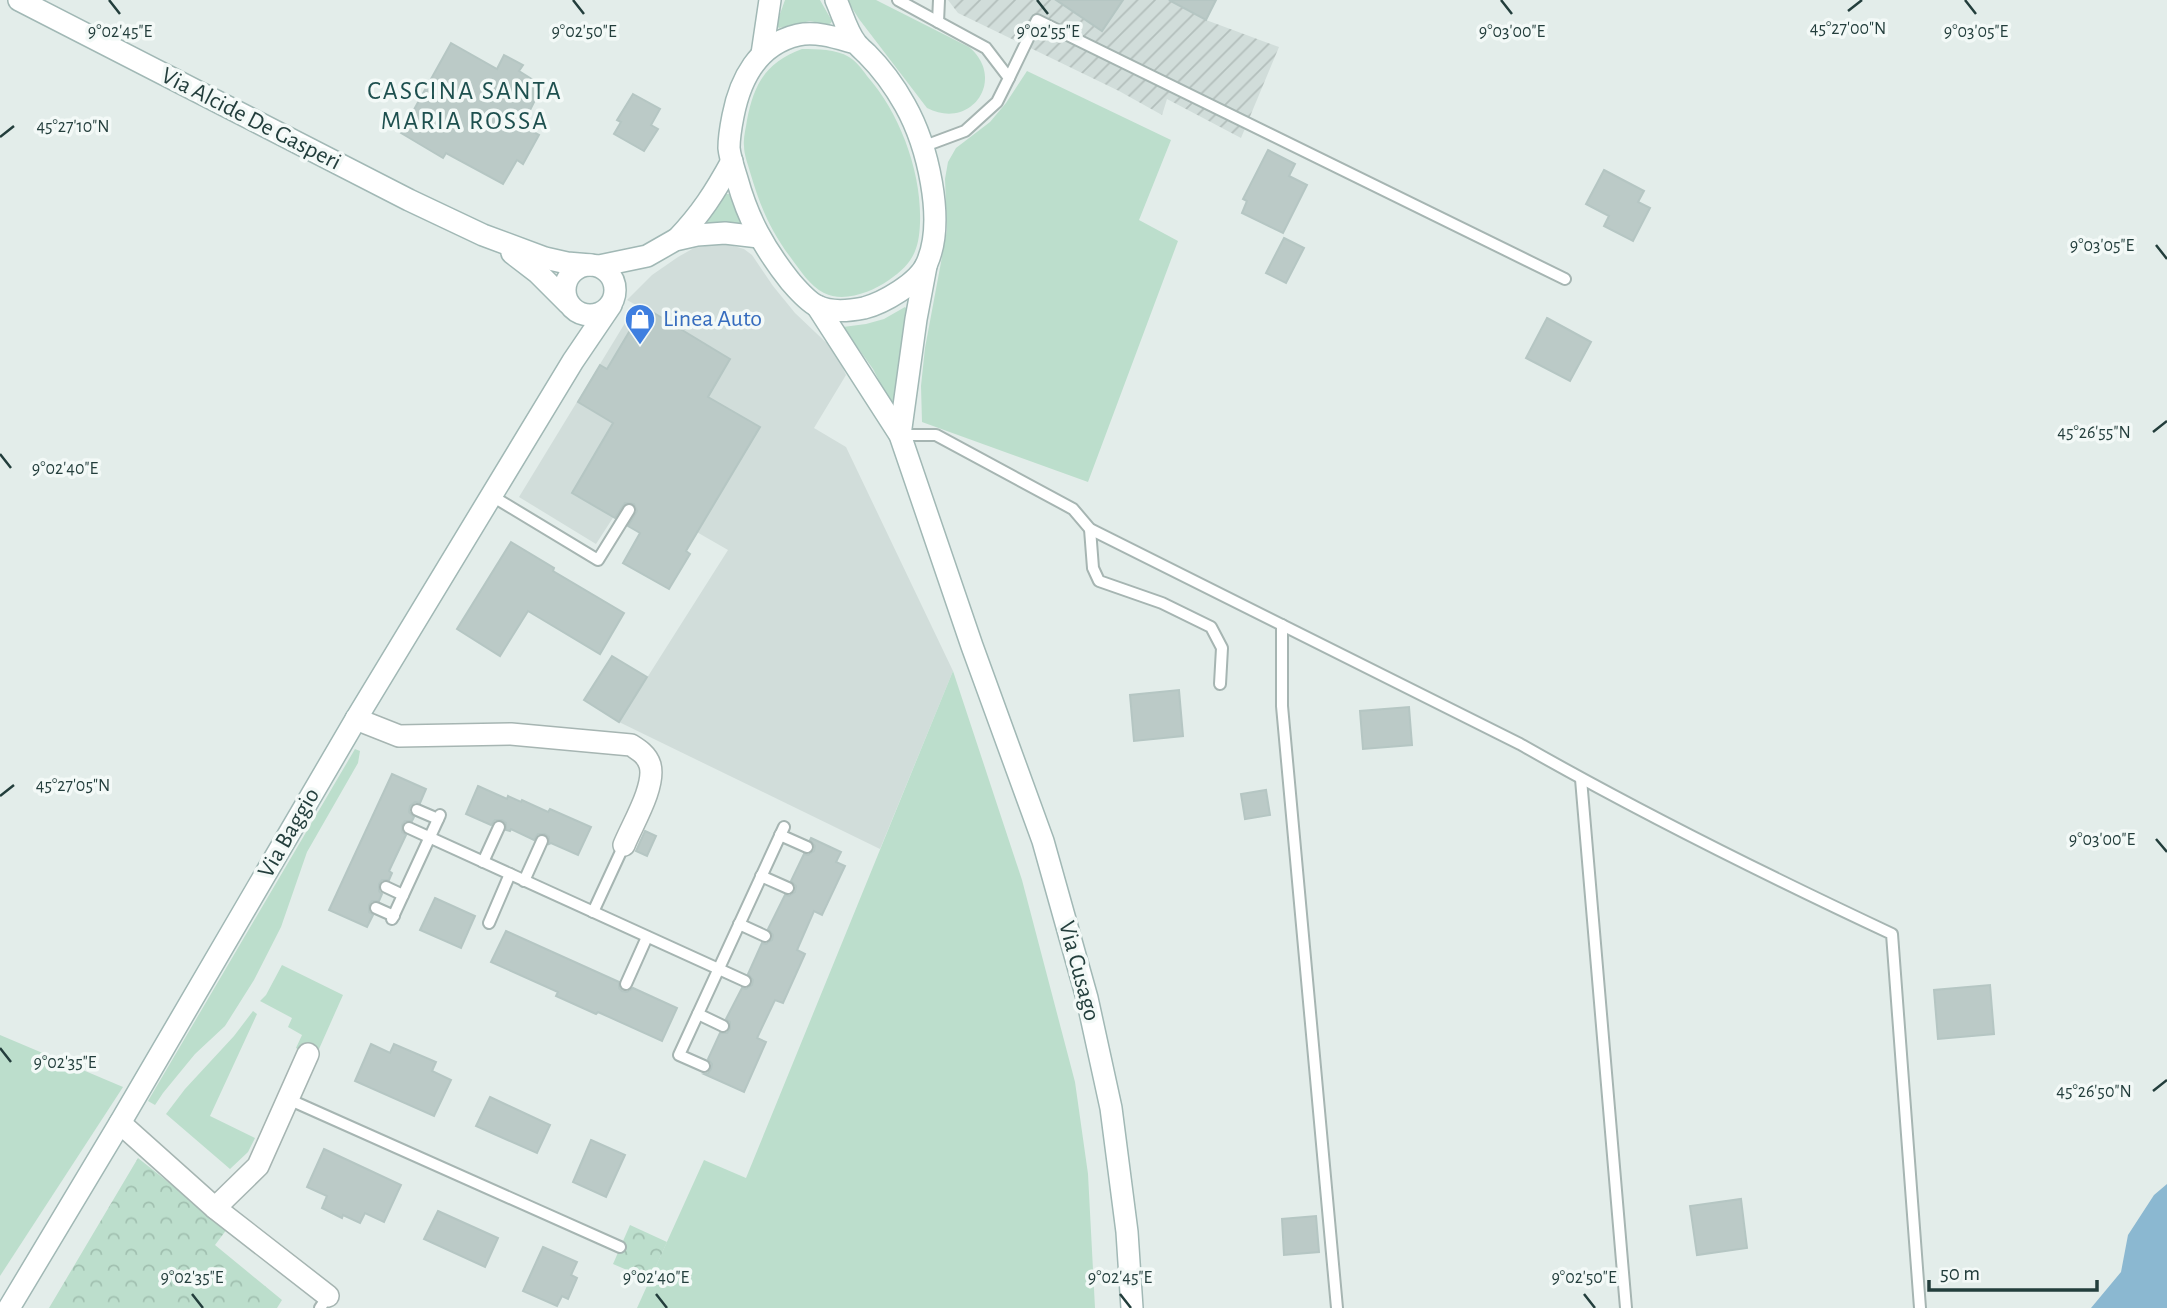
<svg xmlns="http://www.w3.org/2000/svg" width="2167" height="1308" viewBox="0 0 2167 1308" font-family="'Alegreya Sans',sans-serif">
<defs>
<pattern id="industrial-furrows" width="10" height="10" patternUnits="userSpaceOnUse" patternTransform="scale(1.75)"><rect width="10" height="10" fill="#d1ddda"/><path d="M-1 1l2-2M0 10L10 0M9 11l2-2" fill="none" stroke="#b3bfbc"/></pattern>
<pattern id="park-crowns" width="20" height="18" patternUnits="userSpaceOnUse" patternTransform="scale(1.75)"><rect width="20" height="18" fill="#bcdecc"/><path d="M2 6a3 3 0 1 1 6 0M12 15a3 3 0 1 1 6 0" fill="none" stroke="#a1c0b0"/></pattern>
</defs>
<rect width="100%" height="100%" fill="#e3edea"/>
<polygon fill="#d1ddda" points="723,243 744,249 752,255 773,286 795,313 835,351 846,375 814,428 846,447 953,671 880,849 619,722 728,550 629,493 596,544 519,497 636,305 627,300 652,275 678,257 694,248"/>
<polygon fill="url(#industrial-furrows)" points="948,0 1216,0 1206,20 1279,47 1241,138 1167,99 1162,115 1119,91 958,13"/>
<g fill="#bcdecc">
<polygon points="785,0 820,0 832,21 831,23 828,25 810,21 779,28 776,25"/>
<path d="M 847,0 L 876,0 L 969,47 C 1007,79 971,131 927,108 L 859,19 Z"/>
<path d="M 802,49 C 817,49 836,49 849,57 C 856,61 862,69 867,76 C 900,113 922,173 920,223 C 919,251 912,264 889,280 C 872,292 844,303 824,293 C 810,286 800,270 791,258 C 770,230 760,206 750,172 C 748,164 744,155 744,146 C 743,138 746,128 747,120 C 754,84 766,62 802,49 Z"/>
<polygon points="1027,71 1171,140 1139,220 1178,241 1088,482 922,422 921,386 925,348 947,230 945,179 948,162 956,148 990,122 1006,103"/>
<path d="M 726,194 L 729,194 L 741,225 L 710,225 L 707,223 C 709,216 722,202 726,194 Z"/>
<polygon points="905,307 908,310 893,408 873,369 843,327 866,324 884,319"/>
<polygon points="953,671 1022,880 1075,1082 1088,1174 1095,1308 637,1308 704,1160 746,1178"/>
<polygon points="355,749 360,751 358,763 307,852 281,927 254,980 225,1026 195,1054 163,1093 155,1105 148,1101"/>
<polygon points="282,965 343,995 315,1058 296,1048 302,1035 288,1027 292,1018 260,1001 266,995"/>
<polygon points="253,1011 257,1014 210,1116 255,1138 248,1152 230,1169 166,1114 185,1089 234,1036"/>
<polygon points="0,1035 123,1087 0,1276"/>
</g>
<g fill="url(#park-crowns)">
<polygon points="138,1158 227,1229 215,1245 282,1300 277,1308 49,1308"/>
<polygon points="630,1225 667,1242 650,1280 613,1264"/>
</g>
<polygon fill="#8bb8d1" points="2167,1184 2167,1308 2091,1308 2121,1272 2128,1235 2154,1195"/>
<g fill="#bbcac7" stroke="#b5c6c3" stroke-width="2">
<polygon points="1056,0 1123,0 1102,31"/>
<polygon points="1169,0 1216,0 1206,20"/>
<polygon points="451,43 497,69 504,55 523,65 519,71 538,83 539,92 522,126 539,135 523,164 517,160 503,184 446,153 443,158 401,133"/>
<polygon points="633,94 660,109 651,125 658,129 644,151 614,134 621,122 617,120"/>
<polygon points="1268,150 1295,164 1289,176 1307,185 1283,233 1242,213 1247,201 1243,199"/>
<polygon points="1604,170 1644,191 1638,202 1650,208 1633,241 1604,226 1609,216 1586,204"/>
<polygon points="1284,238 1304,248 1286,283 1266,273"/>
<polygon points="644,307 730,359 708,397 760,427 686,551 690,554 669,589 623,563 640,533 628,526 637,511 634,504 625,503 615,518 572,493 613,423 578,402 600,365 607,369"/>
<polygon points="1547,318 1591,342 1570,381 1526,358"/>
<polygon points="511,542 554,568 553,571 624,613 600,654 528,611 500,656 457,629"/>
<polygon points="612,656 647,677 619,722 584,700"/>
<polygon points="1179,690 1183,736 1134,741 1130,695"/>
<polygon points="1409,707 1412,745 1363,749 1360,711"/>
<polygon points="392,774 426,789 420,803 415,802 410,806 409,812 414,817 412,821 405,821 402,825 402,832 406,835 389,871 392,873 389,880 382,880 379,884 379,891 382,894 379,901 372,901 369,905 369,912 373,915 367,927 329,910"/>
<polygon points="478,786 507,799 508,796 521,802 522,800 548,812 550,809 591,827 578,855 551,843 549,844 549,837 545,834 538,834 534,840 511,829 510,831 506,830 506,823 502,820 495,820 491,825 466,814"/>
<polygon points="1266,790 1270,815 1245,819 1241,794"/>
<polygon points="645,831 656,836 647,856 636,851"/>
<polygon points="811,838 841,852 836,862 845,866 822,915 814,911 797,950 805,954 783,1003 775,1000 757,1038 766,1042 744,1092 704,1074 708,1073 711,1069 712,1064 708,1059 720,1033 727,1033 730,1029 730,1022 726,1019 742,988 746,989 752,985 753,980 748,974 762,943 766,944 772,940 773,935 768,929 785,895 789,896 795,892 796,886 791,881 804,854 808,855 814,851 815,846 810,840"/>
<polygon points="435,898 475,916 461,948 420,930"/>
<polygon points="506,931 619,982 619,988 622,991 627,992 633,988 677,1008 662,1041 598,1012 596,1014 556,996 558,992 491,962"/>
<polygon points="1990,985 1994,1034 1938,1039 1934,990"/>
<polygon points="371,1044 390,1053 394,1044 436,1062 432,1071 451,1080 434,1116 355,1081"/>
<polygon points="490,1097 550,1125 537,1153 476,1126"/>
<polygon points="591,1140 625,1155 606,1197 573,1182"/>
<polygon points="324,1149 401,1185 384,1222 365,1213 360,1223 343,1215 342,1218 322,1208 327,1196 307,1187"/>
<polygon points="1741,1199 1747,1248 1697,1255 1690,1206"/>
<polygon points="438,1211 498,1238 485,1267 424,1239"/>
<polygon points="1316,1216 1319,1252 1284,1255 1282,1219"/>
<polygon points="543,1247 577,1262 571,1275 577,1278 568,1299 562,1296 557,1306 523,1291"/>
</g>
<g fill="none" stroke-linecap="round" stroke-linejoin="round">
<g stroke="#a6b5b2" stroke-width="14">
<g id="lane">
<polyline points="898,0 986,48 1009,78 997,102 965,131 922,147"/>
<polyline points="938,22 939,0"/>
<polyline points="1009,78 1037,20 1565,279"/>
<path d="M 900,435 L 936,435 L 1073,509 L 1090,529 L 1520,744 C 1641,813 1766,875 1892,934 L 1920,1308"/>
<polyline points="492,496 598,560 629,510"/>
<polyline points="1090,529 1093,568 1099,581 1162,603 1211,627 1222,648 1220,684"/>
<polyline points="1282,625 1282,706 1337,1308"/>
<polyline points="1581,779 1626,1308"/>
<polyline points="417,810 438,819"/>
<polyline points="409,828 745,981"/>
<polyline points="780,835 807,847"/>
<polyline points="483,862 499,827"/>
<polyline points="761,876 788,888"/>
<polyline points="524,881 542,841"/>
<polyline points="386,887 403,895"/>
<polyline points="376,908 394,916"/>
<polyline points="593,912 624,845"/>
<polyline points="392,919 440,815"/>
<polyline points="489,923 510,874"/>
<polyline points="739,924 765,936"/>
<polyline points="626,984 647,937"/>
<polyline points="698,1014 723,1026"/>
<polyline points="704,1066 679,1055 784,827"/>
<polyline points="288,1099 620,1247"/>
<polyline points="320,1308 328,1296"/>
</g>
</g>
<g stroke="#a6b5b2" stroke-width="24">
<g id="street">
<path d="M 356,719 L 399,736 L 511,734 L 631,745 C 639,750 647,755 650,765 C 656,786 632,825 624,845"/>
<polyline points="120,1123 215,1208 328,1296"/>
<polyline points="215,1208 258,1166 308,1054"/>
</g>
</g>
<g stroke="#a1b8b5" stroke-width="24">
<g id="secondary">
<polyline points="19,0 409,200 483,235 545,258 567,263 591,265"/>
<path d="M 836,0 C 842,13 847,32 856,43 C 859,47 864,51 867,54 C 882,69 895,87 905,105 C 927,144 946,220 927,263 C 919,283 883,303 864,308 C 849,311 831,313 817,306 C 807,301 797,289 790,281 C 764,248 748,219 737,179 C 734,169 730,158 729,148 C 729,138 731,126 733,116 C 740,80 758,44 798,35 C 817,31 837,38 855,43"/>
<polyline points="762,54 770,0"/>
<path d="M 677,239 C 701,214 715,192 732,161"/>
<polyline points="512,253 538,273 568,303"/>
<circle cx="590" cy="290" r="25"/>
<polyline points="599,266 647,256 675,240 697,235 725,233 759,237"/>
<polyline points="817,306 900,435 972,646 1043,841 1087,998 1111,1108 1127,1232 1132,1308"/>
<polyline points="900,435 916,319 926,266"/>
<polyline points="9,1308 120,1123 356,719 573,361 611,305"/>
</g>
</g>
<use href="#lane" stroke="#fff" stroke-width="10"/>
<use href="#street" stroke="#fff" stroke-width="21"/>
<use href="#secondary" stroke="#fff" stroke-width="21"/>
</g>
<path fill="none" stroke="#233e3c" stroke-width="2.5" d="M 109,0 L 120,14M 573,0 L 584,14M 1037,0 L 1048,14M 1501,0 L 1512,14M 1965,0 L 1976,14M 1848,11 L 1862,0M 0,137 L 14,126M 2156,245 L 2167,259M 2153,432 L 2167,421M 0,454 L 11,468M 0,796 L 14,785M 2156,839 L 2167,852M 0,1048 L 11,1062M 2153,1091 L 2167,1080M 192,1294 L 203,1308M 656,1294 L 667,1308M 1120,1294 L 1131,1308M 1584,1294 L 1595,1308"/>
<defs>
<g id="shop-pin" transform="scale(1.575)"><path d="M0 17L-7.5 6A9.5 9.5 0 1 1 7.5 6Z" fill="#3f7fe0" stroke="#f3f9f7"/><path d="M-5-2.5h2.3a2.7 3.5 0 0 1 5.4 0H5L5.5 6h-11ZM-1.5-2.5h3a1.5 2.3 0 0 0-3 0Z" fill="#fff"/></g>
</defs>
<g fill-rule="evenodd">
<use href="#shop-pin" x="640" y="319"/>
</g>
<g text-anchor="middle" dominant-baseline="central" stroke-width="7" stroke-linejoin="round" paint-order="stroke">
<g font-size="24" fill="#233e3c" stroke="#f3f9f7">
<text transform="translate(251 119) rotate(27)">Via Alcide De Gasperi</text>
<text transform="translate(289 833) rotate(-60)">Via Baggio</text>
<text transform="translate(1079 971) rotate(75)">Via Cusago</text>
</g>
<g font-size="24" fill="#366cbe" stroke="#f3f9f7" text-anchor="start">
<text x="663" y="319">Linea Auto</text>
</g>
<g font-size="26" letter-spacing="2" fill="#1e504f" stroke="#f3f9f7">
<text x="465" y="91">CASCINA SANTA<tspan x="465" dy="30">MARIA ROSSA</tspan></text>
</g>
</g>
<g font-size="18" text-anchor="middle" fill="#233e3c" stroke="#f3f9f7" stroke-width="7" stroke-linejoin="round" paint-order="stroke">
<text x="1848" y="34">45°27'00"N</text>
<text x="1976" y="37">9°03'05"E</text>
<text x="120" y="37">9°02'45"E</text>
<text x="584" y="37">9°02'50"E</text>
<text x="1048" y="37">9°02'55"E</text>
<text x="1512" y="37">9°03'00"E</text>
<text x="73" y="132">45°27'10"N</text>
<text x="2102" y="251">9°03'05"E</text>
<text x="2094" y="438">45°26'55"N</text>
<text x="65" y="474">9°02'40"E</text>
<text x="73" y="791">45°27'05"N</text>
<text x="2102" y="845">9°03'00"E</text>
<text x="65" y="1068">9°02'35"E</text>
<text x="2094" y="1097">45°26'50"N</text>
<text x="192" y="1283">9°02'35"E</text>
<text x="656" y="1283">9°02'40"E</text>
<text x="1120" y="1283">9°02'45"E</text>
<text x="1584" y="1283">9°02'50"E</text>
</g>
<path d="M1929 1280v10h168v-10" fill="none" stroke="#233e3c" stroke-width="3.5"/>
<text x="1940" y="1280" font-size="21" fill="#233e3c" stroke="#f3f9f7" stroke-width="5" paint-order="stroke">50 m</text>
</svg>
